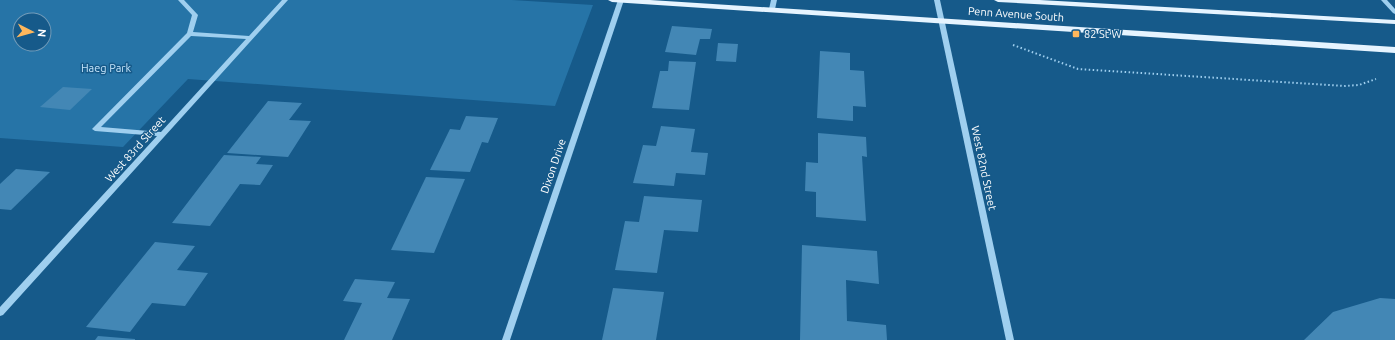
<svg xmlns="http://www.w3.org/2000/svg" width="1395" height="340" viewBox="0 0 1395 340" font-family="Ubuntu,sans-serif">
<rect width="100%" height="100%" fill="#165a8a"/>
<path fill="#2674a7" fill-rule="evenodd" d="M 0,0 L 512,0 L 593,5 L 555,106 L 188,79 L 123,147 L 0,138 ZM 20,20 L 44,20 L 44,44 L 20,44 Z"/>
<g fill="#4387b5">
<polygon points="672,26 712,29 710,39 700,39 696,55 665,52"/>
<polygon points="718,43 738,44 736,62 716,61"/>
<polygon points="820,51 850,53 850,70 864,71 866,107 853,106 853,121 817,118"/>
<polygon points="669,61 696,62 689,110 652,108 660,71 668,71"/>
<polygon points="63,87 92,89 70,110 40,107"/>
<polygon points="268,101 302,103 289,120 311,121 288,157 227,153"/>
<polygon points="466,116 498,118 488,143 482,142 470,172 430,170 450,129 460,130"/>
<polygon points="661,126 695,129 691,152 708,153 705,175 676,173 674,186 633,183 643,145 656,146"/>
<polygon points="818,133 866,137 867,157 862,156 866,221 816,217 816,192 805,191 806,162 818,163"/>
<polygon points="224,155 261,157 256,164 273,165 260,185 240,184 210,226 172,223"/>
<polygon points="16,169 50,172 11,210 0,209 0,184"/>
<polygon points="426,177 465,179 434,253 391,250"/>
<polygon points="644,196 702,200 698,232 664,230 657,273 615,270 625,221 639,222"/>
<polygon points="155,242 195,246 177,270 208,273 185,306 152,303 130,332 86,327"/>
<polygon points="802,245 877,251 879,284 846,280 847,321 886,325 887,340 800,340"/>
<polygon points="355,279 395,282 387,298 410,299 392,340 344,340 362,303 343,301"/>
<polygon points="613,288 664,292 656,340 602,340"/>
<polygon points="1380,298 1395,299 1395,340 1304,340 1333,312"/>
<polygon points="98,336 135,339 135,340 95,340"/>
</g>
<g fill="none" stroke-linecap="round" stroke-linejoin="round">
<polyline stroke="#9fcfef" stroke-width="2" stroke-dasharray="1.5 2.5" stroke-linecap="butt" points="1013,45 1078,69 1344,86 1359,85 1376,79"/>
<g fill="#9fcfef" fill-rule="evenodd">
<path d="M 178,0 L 184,0 L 198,15 L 193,32 L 249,36 L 282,0 L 288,0 L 3,315 L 0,316 L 0,307 L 157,136 L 95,131 L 92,129 L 187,33 L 192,15 ZM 191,36 L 246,39 L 161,132 L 101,127 Z"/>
<polygon points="618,0 624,0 510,340 502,340"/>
<polygon points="771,0 777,0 775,9 772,11 769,9"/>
<polygon points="934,0 940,0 1014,340 1006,340"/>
<polygon points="1381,0 1387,0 1395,9 1395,14 1393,13"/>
</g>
<g fill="#e6f4ff" fill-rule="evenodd">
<polygon points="608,0 650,0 1395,47 1395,53 612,2"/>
<polygon points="994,0 1040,0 1395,20 1395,24 998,2"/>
</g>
</g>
<rect fill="#ffb75c" stroke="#165a8a" stroke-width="1.5" x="1072" y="30" width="8" height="8" rx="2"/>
<g text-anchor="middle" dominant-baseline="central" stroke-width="3" stroke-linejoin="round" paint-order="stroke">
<g font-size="11" fill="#fff" stroke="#165a8a">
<text transform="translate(1016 14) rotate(4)">Penn Avenue South</text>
<text transform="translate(135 149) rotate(-48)">West 83rd Street</text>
<text transform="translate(553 166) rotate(-71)">Dixon Drive</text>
<text transform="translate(984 168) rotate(78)">West 82nd Street</text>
</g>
<g font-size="11" fill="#fff" stroke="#165a8a" text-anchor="start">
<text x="1084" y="34">82 St W</text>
</g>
<g font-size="11" fill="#c5e5fb" stroke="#165a8a">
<text x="106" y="68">Haeg Park</text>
</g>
</g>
<g transform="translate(32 32) rotate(96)"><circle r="19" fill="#165a8a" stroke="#739cb9"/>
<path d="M0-3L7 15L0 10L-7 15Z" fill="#ffb75c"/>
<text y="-6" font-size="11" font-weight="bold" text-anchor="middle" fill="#ffffff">N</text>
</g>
</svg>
